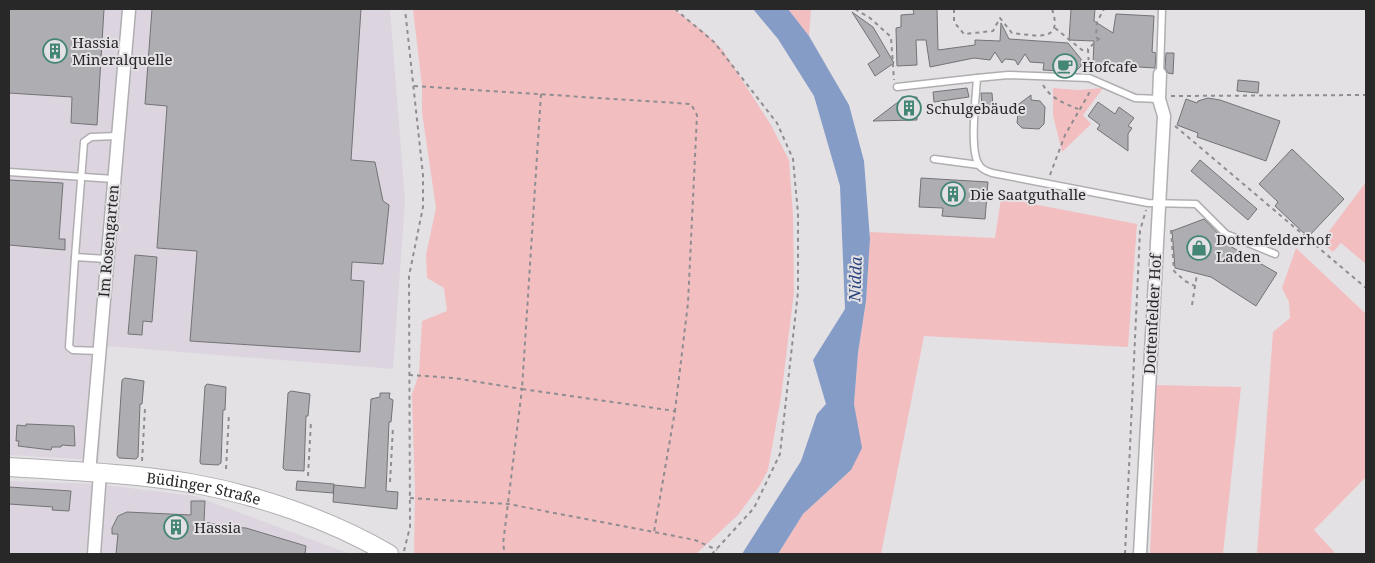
<svg xmlns="http://www.w3.org/2000/svg" width="1375" height="563" viewBox="0 0 1375 563" font-family="'Noto Serif',serif">
<rect width="100%" height="100%" fill="#e4e1e5"/>
<g fill="#dcd4de">
<polygon points="9,9 390,9 405,200 393,369 106,346 99,460 9,455"/>
<polygon points="9,481 97,484 195,496 350,554 9,554"/>
</g>
<g fill="#f2bec0">
<polygon points="413,9 673,9 703,31 722,49 771,125 789,160 793,214 794,292 781,397 768,470 760,485 738,515 696,554 414,554 415,493 412,394 419,374 422,321 447,311 444,288 427,278 426,255 436,208 422,112 422,86"/>
<polygon points="788,9 811,9 809,36"/>
<polygon points="1053,88 1078,90 1103,88 1083,115 1091,124 1062,152 1053,115"/>
<polygon points="1366,182 1366,264 1341,243 1333,252 1321,242"/>
<polygon points="1001,198 1137,224 1128,347 924,336 881,554 778,554 803,514 851,470 857,425 854,404 858,353 866,301 870,232 995,238"/>
<polygon points="1296,248 1366,314 1366,477 1314,530 1336,554 1257,554 1273,332 1290,318 1289,302 1282,288"/>
<polygon points="1153,385 1241,387 1223,554 1150,554 1154,466"/>
</g>
<polygon fill="#859cc7" points="753,9 788,9 809,36 849,105 864,161 870,239 866,301 858,353 854,404 862,448 851,470 803,514 778,554 742,554 801,461 817,414 826,404 813,360 845,309 840,186 814,96 778,39"/>
<g fill="#aeadb2" stroke="#737377">
<polygon points="9,9 104,9 97,125 71,123 72,97 9,93"/>
<polygon points="152,9 361,9 351,160 375,162 383,201 389,205 383,264 352,262 351,280 364,281 360,352 190,341 197,251 157,248 167,106 145,104"/>
<polygon points="913,9 937,9 938,50 975,45 975,40 1000,41 1001,23 1009,39 1068,43 1081,59 1081,66 1075,72 1043,70 1044,63 1030,62 1025,54 1018,65 1015,60 1005,59 1002,63 995,52 990,60 974,58 930,67 926,40 916,40 917,65 897,66 896,28 901,27 901,15 914,14"/>
<polygon points="1071,9 1095,9 1094,21 1113,33 1116,14 1154,16 1152,52 1156,53 1155,68 1093,64 1094,41 1069,40"/>
<polygon points="852,12 873,27 894,63 875,76 868,64 880,56"/>
<polygon points="1166,53 1174,53 1173,74 1168,73 1165,68"/>
<polygon points="1238,80 1259,82 1258,93 1237,91"/>
<polygon points="967,88 969,97 934,102 933,92"/>
<polygon points="981,93 992,93 993,107 982,107"/>
<polygon points="1031,95 1031,100 1040,101 1045,107 1044,124 1039,129 1022,128 1017,123 1019,104"/>
<polygon points="902,97 917,97 917,120 873,121 902,99"/>
<polygon points="1208,98 1220,100 1280,121 1266,161 1197,137 1198,133 1177,125 1186,99 1197,103 1198,101"/>
<polygon points="1098,102 1115,114 1119,107 1134,118 1128,126 1132,128 1128,134 1128,151 1097,129 1100,125 1088,116"/>
<polygon points="1292,149 1344,199 1308,237 1275,206 1278,202 1259,184"/>
<polygon points="1200,160 1257,209 1248,220 1191,171"/>
<polygon points="921,178 988,182 985,219 942,216 943,208 919,207"/>
<polygon points="9,180 63,183 59,239 65,239 65,250 9,245"/>
<polygon points="1204,219 1230,246 1277,273 1256,306 1211,277 1175,268 1172,231"/>
<polygon points="135,255 157,257 152,322 143,321 142,335 128,334"/>
<polygon points="125,378 144,381 142,404 140,404 138,457 136,459 119,458 117,455 122,380"/>
<polygon points="207,384 226,387 225,410 223,410 221,463 218,465 201,464 200,462 205,386"/>
<polygon points="291,391 310,394 308,416 306,416 304,471 285,470 283,468 288,393"/>
<polygon points="380,393 390,393 389,398 393,400 391,422 389,422 386,491 398,492 397,509 333,502 334,485 365,488 371,399 380,397"/>
<polygon points="26,424 74,426 75,446 62,445 61,447 52,447 51,450 18,446 19,441 16,441 17,425 26,426"/>
<polygon points="297,481 334,484 333,493 296,490"/>
<polygon points="9,487 71,491 69,511 52,510 53,507 9,504"/>
<polygon points="191,501 205,501 204,522 230,527 246,528 306,546 305,554 116,554 118,534 112,534 112,528 118,516 127,512 191,515"/>
</g>
<g fill="none" stroke-linecap="round" stroke-linejoin="round">
<g stroke="#b1aeb2" stroke-width="9">
<g id="service">
<polyline points="1160,74 1162,9"/>
<polyline points="897,87 977,78"/>
<path d="M 1159,99 L 1135,98 L 1089,78 L 1008,75 L 977,78 C 976,97 969,150 979,165 C 982,170 987,171 992,173 L 1148,203 L 1196,204 L 1226,234 L 1275,254"/>
<polyline points="934,159 979,165"/>
<polyline points="9,172 114,179"/>
<polyline points="75,257 84,142 91,137 117,136"/>
<polyline points="99,351 73,350 69,347 75,257 107,259"/>
</g>
</g>
<g stroke="#b1aeb2" stroke-width="15">
<g id="minor">
<polyline points="89,473 129,10"/>
<polyline points="94,554 100,473"/>
<polyline points="1140,554 1164,116 1159,99 1160,74"/>
</g>
</g>
<g stroke="#b1aeb2" stroke-width="20">
<g id="secondary">
<path id="s1" d="M 9,467 C 69,471 130,473 190,483 C 258,495 329,519 389,554"/>
</g>
</g>
<g stroke="#8f8d90" stroke-width="2" stroke-dasharray="4 4" stroke-linecap="butt">
<polyline points="675,9 714,42 777,123 793,159 798,214 798,292 780,454 754,508 712,554"/>
<polyline points="855,9 870,18 891,37 894,80"/>
<path d="M 954,9 L 954,22 L 964,34 L 993,31 L 1000,18 L 1012,33 C 1035,35 1064,44 1052,9"/>
<polyline points="1055,28 1082,50 1088,49"/>
<polyline points="1099,40 1096,37 1097,22 1104,9"/>
<polyline points="1089,69 1088,49 1101,37"/>
<path d="M 1043,85 C 1051,99 1064,103 1078,109"/>
<polyline points="414,86 691,104 697,115 688,303 675,411"/>
<polyline points="541,94 522,389 675,411 654,532"/>
<polyline points="1171,96 1366,95"/>
<polyline points="1175,126 1366,288"/>
<polyline points="1050,175 1065,135 1091,90"/>
<polyline points="1171,230 1174,271 1185,281 1195,286"/>
<polyline points="1192,305 1197,274"/>
<polyline points="409,375 454,378 522,389 503,544 505,554"/>
<polyline points="142,461 145,408"/>
<polyline points="226,469 229,414"/>
<polyline points="308,476 311,421"/>
<polyline points="390,482 393,427"/>
<polyline points="410,498 508,504 695,540 717,550"/>
<polyline points="404,551 410,527 409,276 423,207 423,175 405,9"/>
<polyline points="1125,554 1140,231 1146,210"/>
</g>
<use href="#service" stroke="#fff" stroke-width="6"/>
<use href="#minor" stroke="#fff" stroke-width="12"/>
<use href="#secondary" stroke="#fff" stroke-width="18"/>
</g>
<defs>
<g id="building-ring" transform="scale(1.25)"><circle r="9.5" fill="#e4e1e5" stroke="#448676" stroke-width="1.5"/><path d="M-4-6H4V6H1V3H-1V6H-4ZM-2.5-4.3h1.7v1.8h-1.7ZM.8-4.3h1.7v1.8H.8ZM-2.5-1h1.7V.8h-1.7ZM.8-1h1.7V.8H.8Z" fill="#448676"/></g>
<g id="cafe-ring" transform="scale(1.25)"><circle r="9.5" fill="#e4e1e5" stroke="#448676" stroke-width="1.5"/><path d="M-5.5-4.5H6V0H3Q3 3.5 0 3.5H-2.5Q-5.5 3.5-5.5 0ZM3-3.2v2h1.7v-2ZM-6 4.5H4V6H-6Z" fill="#448676"/></g>
<g id="shop-ring" transform="scale(1.25)"><circle r="9.5" fill="#e4e1e5" stroke="#448676" stroke-width="1.5"/><path d="M-5-2.5h2.3a2.7 3.5 0 0 1 5.4 0H5L5.5 6h-11ZM-1.5-2.5h3a1.5 2.3 0 0 0-3 0Z" fill="#448676"/></g>
</defs>
<g fill-rule="evenodd">
<use href="#building-ring" x="55" y="51"/>
<use href="#cafe-ring" x="1065" y="66"/>
<use href="#building-ring" x="909" y="108"/>
<use href="#building-ring" x="953" y="194"/>
<use href="#shop-ring" x="1199" y="248"/>
<use href="#building-ring" x="176" y="527"/>
</g>
<g text-anchor="middle" dominant-baseline="central" stroke-width="4" stroke-linejoin="round" paint-order="stroke">
<g font-size="15" fill="#292829" stroke="#e4e1e5" text-anchor="start">
<text x="72" y="42">Hassia<tspan x="72" dy="17">Mineralquelle</tspan></text>
<text x="1082" y="66">Hofcafe</text>
<text x="926" y="108">Schulgebäude</text>
<text x="970" y="194">Die Saatguthalle</text>
<text x="1216" y="239">Dottenfelderhof<tspan x="1216" dy="17">Laden</tspan></text>
<text x="194" y="527">Hassia</text>
</g>
<g font-size="15" fill="#292829" stroke="#e4e1e5">
<text transform="translate(108 241) rotate(-85)">Im Rosengarten</text>
<text transform="translate(1152 314) rotate(-87)">Dottenfelder Hof</text>
<text stroke="none"><textPath href="#s1" startOffset="196">Büdinger Straße</textPath></text>
</g>
<g font-size="16" font-style="italic" fill="#2b477e" stroke="#e4e1e5">
<text transform="translate(855 279) rotate(-88)">Nidda</text>
</g>
</g>
<rect width="1375" height="563" fill="none" stroke="#292829" stroke-width="20"/>
</svg>
